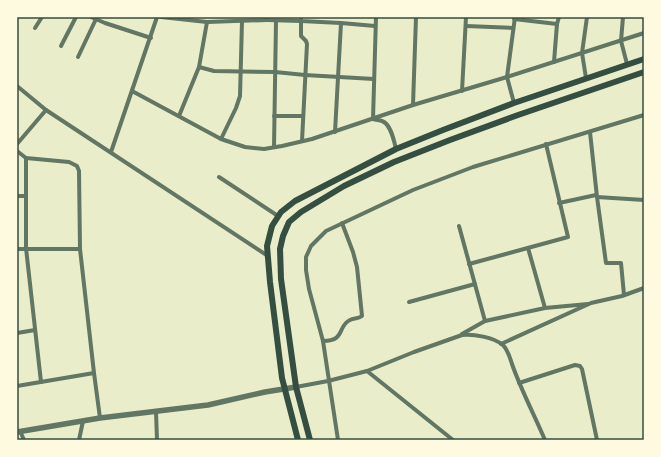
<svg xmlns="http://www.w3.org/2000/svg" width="661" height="457" viewBox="0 0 661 457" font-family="Mulish,sans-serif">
<rect width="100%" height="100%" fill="#e9edc9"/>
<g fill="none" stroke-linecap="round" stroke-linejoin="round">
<g stroke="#617663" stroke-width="4">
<polyline points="91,17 105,23 151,38"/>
<polyline points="161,17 207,22 267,20"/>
<polyline points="267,17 267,20 301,21 301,36 306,41 307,44 302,141"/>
<polyline points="301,17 301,21 341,23 335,132"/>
<path d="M 376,17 L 373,119 C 376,120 380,120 382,121 C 391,124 394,141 396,149"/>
<polyline points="623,17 621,41 627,64"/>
<polyline points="514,19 557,24 559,17"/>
<polyline points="341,23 375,26"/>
<polyline points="466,26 513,28"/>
<polyline points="35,28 42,17"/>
<polyline points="61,46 76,17"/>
<polyline points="78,57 96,19"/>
<polyline points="554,62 557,24"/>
<polyline points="199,67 214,71 275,72 305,75 374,79"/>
<polyline points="586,78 582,53 587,17"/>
<polyline points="17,86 46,110 268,256"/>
<polyline points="132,91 221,139 245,147 264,149 282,146 312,139 413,105 507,77 644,33"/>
<polyline points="462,91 466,17"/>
<polyline points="514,103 507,77 515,17"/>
<polyline points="413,105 416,17"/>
<polyline points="179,116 199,67 207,22"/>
<polyline points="274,116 303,116"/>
<polyline points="590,132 597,197 606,263 621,263 624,295"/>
<polyline points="221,139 236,108 240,96 242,21"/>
<polyline points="17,144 46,110"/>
<polyline points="274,147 276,21"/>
<polyline points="17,151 26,158 69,162 77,166 79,171 80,249 94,373 100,418"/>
<polyline points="111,152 157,17"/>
<polyline points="26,158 26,248 41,382"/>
<polyline points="219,177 278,216"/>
<polyline points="17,196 25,196"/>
<polyline points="597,197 644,200"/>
<polyline points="559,203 596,195"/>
<polyline points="459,226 485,321"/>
<polyline points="528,248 545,308"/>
<polyline points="17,249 80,249"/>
<polyline points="469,264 568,237 546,144"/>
<polyline points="409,302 475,284"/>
<polyline points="17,333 35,330"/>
<polyline points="462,334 485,321 545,308 588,304"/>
<path d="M 323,341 C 346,341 337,326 350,320 C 354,318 358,319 362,316 L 357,267 L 353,252 L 342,223"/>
<polyline points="501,344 591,303 622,296 644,288"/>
<path d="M 367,371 L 414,352 L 462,335 C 474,334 493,337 503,345 C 508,350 510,358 512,364 C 521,390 534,414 545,440"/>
<polyline points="519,383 575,365 580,366 582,369 597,440"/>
<polyline points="17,386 94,373"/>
<polyline points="296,387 328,381 367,371 453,440"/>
<polyline points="156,412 157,440"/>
<polyline points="20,431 24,440"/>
<polyline points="79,440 83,421"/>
<polyline points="338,440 323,341 309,289 306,270 306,257 311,246 326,231 413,190 473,167 644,115"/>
</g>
<polyline stroke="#617663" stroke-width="5.5" points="17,432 100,418 208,405 265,392 296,387"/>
<g stroke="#344e41" stroke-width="6">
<polyline points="298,440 282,378 270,282 267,246 272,226 281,212 295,201 396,149 443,130 514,103 644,59"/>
<polyline points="310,440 296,387 281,279 280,249 283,236 289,222 301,212 344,186 394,162 450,140 518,115 644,72"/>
</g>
</g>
<rect width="661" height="457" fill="none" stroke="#fefae0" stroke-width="36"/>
<rect x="18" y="18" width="625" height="421" fill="none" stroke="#344e41" stroke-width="1.5"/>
</svg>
